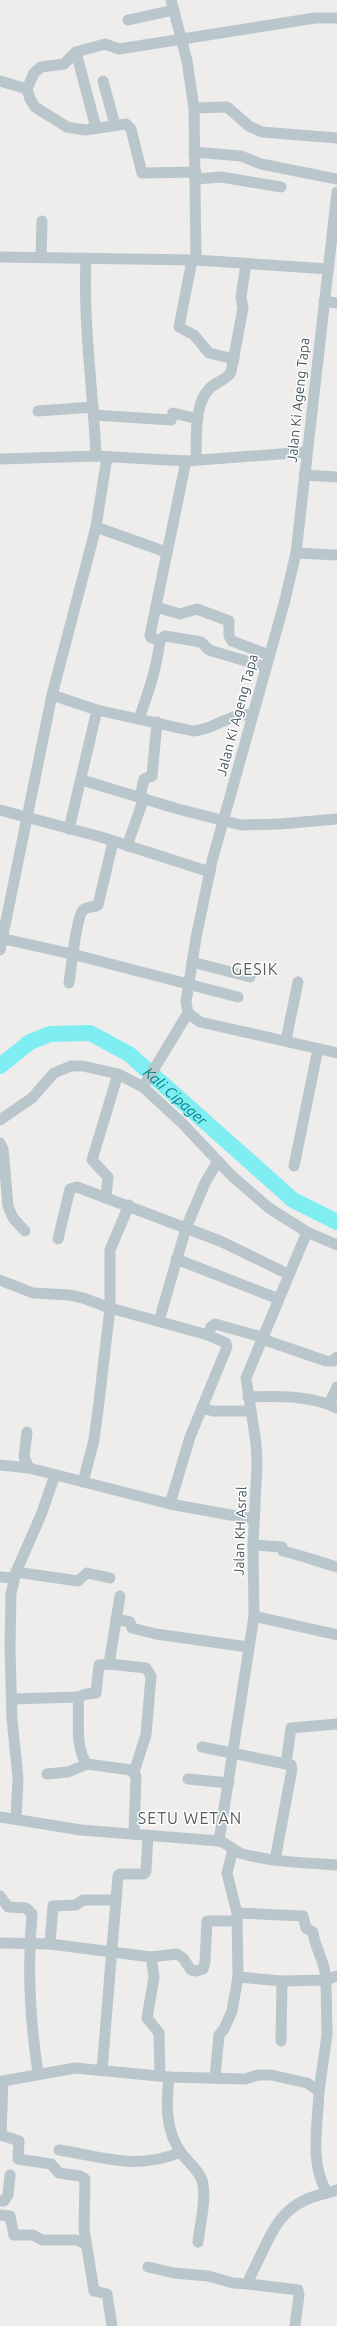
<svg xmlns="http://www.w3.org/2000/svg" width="337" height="2326" viewBox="0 0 337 2326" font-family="Ubuntu,sans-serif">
<rect width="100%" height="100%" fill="#efecec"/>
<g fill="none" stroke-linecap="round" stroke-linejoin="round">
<path stroke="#7eeef3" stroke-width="16" id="s1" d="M 0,1066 L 30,1042 L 50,1034 L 90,1033 L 129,1054 L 293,1200 L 337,1222"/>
<g stroke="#b9c7cd" stroke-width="11">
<polyline points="171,0 187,61 194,108 196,260"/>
<polyline points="128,20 174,10"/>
<polyline points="76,52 96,128"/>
<polyline points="0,81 27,89 34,73 41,67 64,64 76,52 105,44 119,49 315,18 337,18"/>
<polyline points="103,81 115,125"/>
<polyline points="27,89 30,99 35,107 67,127 85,130 126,124 131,129 142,173 196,172"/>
<polyline points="194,108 227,107 249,126 262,132 337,138"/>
<polyline points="194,152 241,156 261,164 337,179"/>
<polyline points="196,179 221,177 281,187"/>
<polyline points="337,192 296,553 284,604 212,861 196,938 186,1002 188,1013 200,1022 337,1053"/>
<polyline points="0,257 196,260 328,269"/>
<polyline points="41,257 42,221"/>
<path d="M 86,258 C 83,324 93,389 96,456"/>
<polyline points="192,260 179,327 194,335 209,353 234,359"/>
<polyline points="324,301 337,303"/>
<polyline points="38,411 93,407"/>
<polyline points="94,415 171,420 173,413 198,419"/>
<polyline points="0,459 96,456 186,461 306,452"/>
<path d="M 196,459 C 197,438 193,405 210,388 C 216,382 228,379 231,372 L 243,308 L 241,297 L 246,264"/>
<polyline points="304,475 337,477"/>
<polyline points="96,527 166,552"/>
<polyline points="296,553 337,555"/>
<polyline points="156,607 180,614 197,609 229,621 229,636 232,641 269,655"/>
<polyline points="160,640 165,636 201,642 209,650 266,667"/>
<path d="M 52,695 L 97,710 L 193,731 C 215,730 230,712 251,715"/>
<path d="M 139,719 C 148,693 157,668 160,640 L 151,638 L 150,635 L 186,461"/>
<polyline points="82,780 178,809 241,825 280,824 337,819"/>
<polyline points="140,797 144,779 152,776 157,722"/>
<polyline points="0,810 101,837 210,872"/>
<polyline points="69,829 97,710"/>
<polyline points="127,846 144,798"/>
<polyline points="0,938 72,954 238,997"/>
<polyline points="0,950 52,695 96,527 107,457"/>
<polyline points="192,962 250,977"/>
<path d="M 69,983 C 71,970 76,918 83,910 C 87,906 94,908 98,905 L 113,842"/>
<polyline points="286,1040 298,982"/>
<polyline points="143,1087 188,1013"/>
<polyline points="0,1120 32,1098 54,1073 71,1066 83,1066 118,1074 143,1087 182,1123 232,1176 269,1208 307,1232 337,1245"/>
<polyline points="0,1143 3,1149 8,1206 13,1218 25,1231"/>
<polyline points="294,1166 318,1049"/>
<polyline points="106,1197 108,1177 92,1160 118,1074"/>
<polyline points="58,1239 70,1189 77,1187 220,1241 288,1274"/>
<polyline points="176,1259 279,1299"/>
<polyline points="0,1280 33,1293 69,1295 83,1298 110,1308 208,1335 226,1343 227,1347 190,1437 170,1504"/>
<polyline points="159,1321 186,1228 205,1183 218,1161"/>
<polyline points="208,1335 211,1327 215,1324 262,1337"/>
<polyline points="262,1339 326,1361 333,1361 337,1357"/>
<path d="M 248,1397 C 277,1396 311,1395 337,1408"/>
<polyline points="329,1404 337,1387"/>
<polyline points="202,1408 213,1411 250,1411"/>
<polyline points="27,1432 24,1457 29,1468"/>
<polyline points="0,1465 29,1468 170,1504 253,1519"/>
<polyline points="83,1482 94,1440 99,1402 110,1308 110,1250 129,1205"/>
<path d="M 253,1545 L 282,1547 L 283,1551 C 301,1555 318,1562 337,1567"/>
<polyline points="16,1572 78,1581 87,1573 110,1578"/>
<polyline points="0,1577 14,1578"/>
<polyline points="120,1596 109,1664 146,1668 151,1676 146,1735 134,1772"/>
<polyline points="254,1616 337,1635"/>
<polyline points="116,1619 130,1622 132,1628 156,1634 248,1647"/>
<polyline points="78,1697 86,1694 96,1693 99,1665 109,1664"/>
<path d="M 12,1699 L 78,1697 C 80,1718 74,1747 87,1764 L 131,1770 L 136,1776 L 134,1834"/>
<polyline points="202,1747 291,1765 292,1769 275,1860"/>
<polyline points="286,1763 291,1728 337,1724"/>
<polyline points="47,1774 68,1772 87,1764"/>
<polyline points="188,1779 229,1783"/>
<path d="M 0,1817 L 81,1830 L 219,1841 C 228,1843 234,1852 243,1854 C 274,1862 306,1863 337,1865"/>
<polyline points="16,1819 18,1778 12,1719 10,1647 11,1594 16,1572 41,1515 55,1475"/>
<polyline points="219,1841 254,1616 253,1545 257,1464 256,1443 246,1378 307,1232"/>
<path d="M 0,1896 L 8,1907 L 26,1908 L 32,1914 C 27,1968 30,2020 38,2073"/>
<path d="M 237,1913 L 303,1916 L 306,1928 L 313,1932 C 315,1950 326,1962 326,1980 L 337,1976"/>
<polyline points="0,1943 50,1944 151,1957 154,1977 147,2018 159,2033 160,2076"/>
<polyline points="50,1944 53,1906 76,1905 83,1900 116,1900"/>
<polyline points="151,1957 177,1954 183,1958 191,1970 196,1971 203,1969 205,1962 207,1921 237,1921"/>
<polyline points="238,1977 282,1981 281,2041"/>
<polyline points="282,1981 326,1980 327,2035 319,2091"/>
<polyline points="102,2070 118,1876 120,1874 144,1874 146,1871 148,1835"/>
<path d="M 169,2077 C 166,2104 165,2131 182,2154 C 189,2163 201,2172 203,2184 C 206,2202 200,2224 198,2242"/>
<polyline points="215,2078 219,2035 224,2029 232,2011 238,1977 237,1913 227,1873 233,1849"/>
<path d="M 59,2150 C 105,2157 135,2171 181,2152"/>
<polyline points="0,2201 4,2201 8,2195 10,2175"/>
<polyline points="0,2215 10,2216 14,2235 33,2235 42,2240 76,2240 86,2244"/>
<path d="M 148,2267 L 174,2273 L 208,2276 L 233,2283 L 249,2284 L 250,2277 C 272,2235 277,2203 327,2193"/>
<polyline points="249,2284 298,2290 299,2295 295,2326"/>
<path d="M 112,2326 L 107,2294 L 94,2291 L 84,2229 L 85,2179 L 80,2176 L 59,2173 L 51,2164 L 18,2159 L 19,2141 L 1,2135 L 3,2081 L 75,2068 L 169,2077 L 245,2079 L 258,2075 L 271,2075 L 307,2083 L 319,2091 C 318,2125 309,2162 327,2193 L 337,2190"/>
</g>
</g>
<g text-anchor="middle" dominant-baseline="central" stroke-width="3" stroke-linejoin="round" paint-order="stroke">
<g font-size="14" fill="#43545b" stroke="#fff">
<text transform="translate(298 400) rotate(-84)">Jalan Ki Ageng Tapa</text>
<text transform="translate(237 715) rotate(-75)">Jalan Ki Ageng Tapa</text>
<text transform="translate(240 1531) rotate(-88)">Jalan KH Asral</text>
</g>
<g font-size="15" font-style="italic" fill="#048389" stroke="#fff">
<text stroke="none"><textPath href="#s1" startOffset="207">Kali Cipager</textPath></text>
</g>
<g font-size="16" letter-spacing="1" fill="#585e62" stroke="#fff">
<text x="255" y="969">GESIK</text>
<text x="190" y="1818">SETU WETAN</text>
</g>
</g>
</svg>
